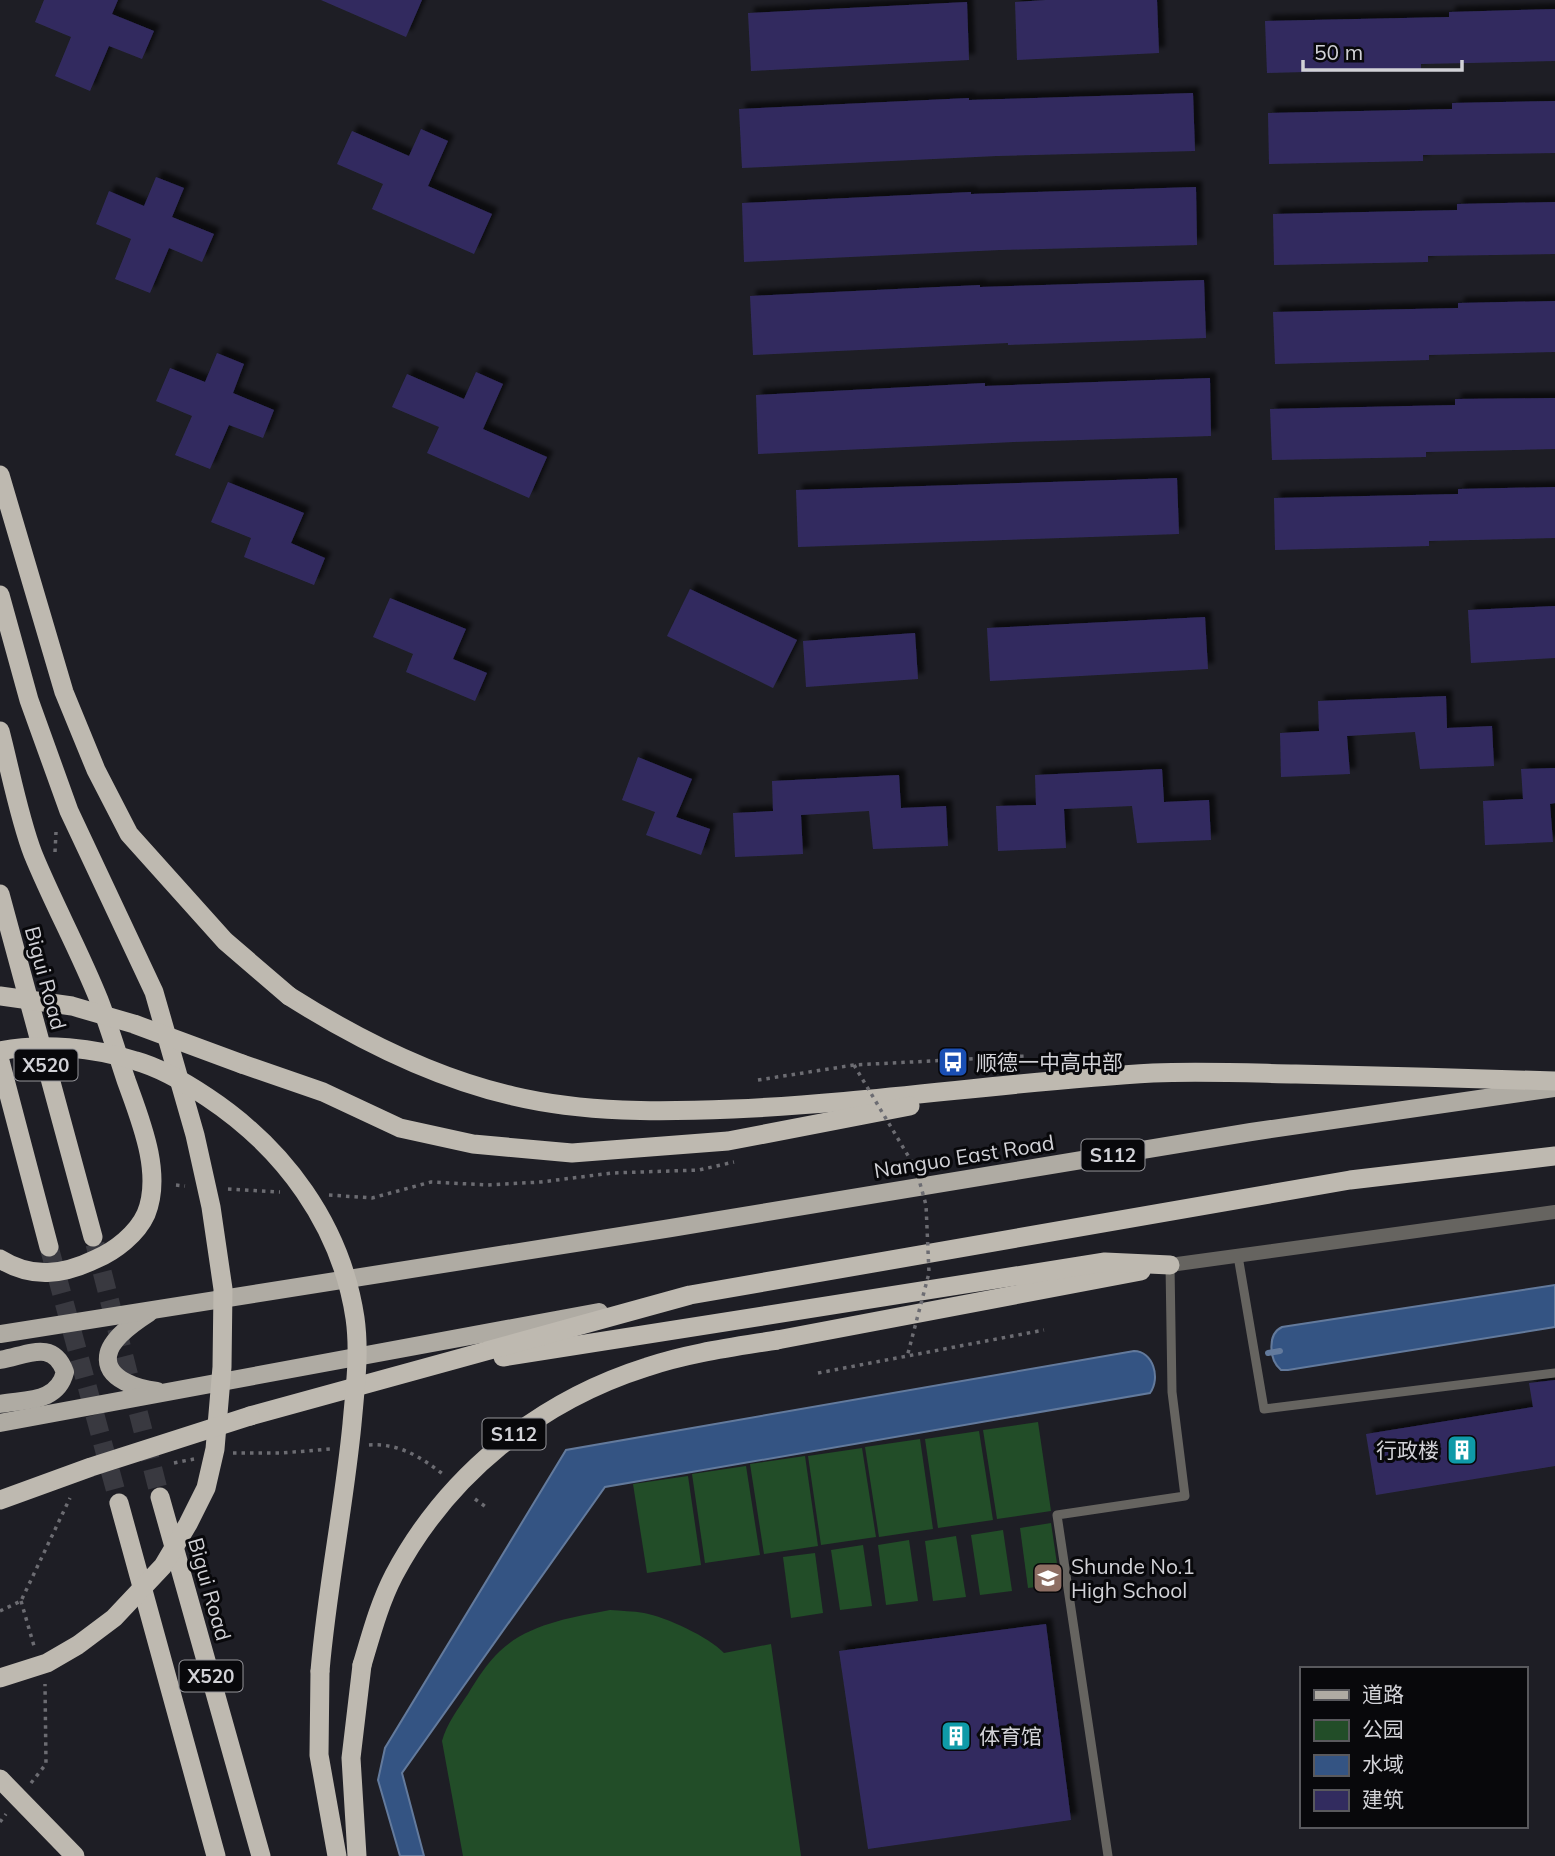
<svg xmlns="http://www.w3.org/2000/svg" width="1555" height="1856" viewBox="0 0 1555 1856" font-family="Mulish,'Noto Sans SC',sans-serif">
<defs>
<filter id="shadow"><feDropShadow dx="6" dy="-6" stdDeviation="2" flood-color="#0009"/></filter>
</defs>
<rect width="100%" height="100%" fill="#1e1e25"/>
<g fill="#224d28">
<polygon points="1038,1422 1051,1511 997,1519 983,1430"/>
<polygon points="979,1431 993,1520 938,1528 925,1439"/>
<polygon points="920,1439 933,1529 879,1537 865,1447"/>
<polygon points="862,1448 876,1537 821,1545 808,1456"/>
<polygon points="805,1456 818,1546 764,1554 750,1464"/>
<polygon points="746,1466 760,1555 705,1563 692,1474"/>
<polygon points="688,1476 701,1565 647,1573 633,1484"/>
<polygon points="1051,1523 1060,1584 1028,1588 1020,1528"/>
<polygon points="1003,1530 1012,1591 980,1595 971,1535"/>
<polygon points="956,1536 966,1597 933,1601 925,1541"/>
<polygon points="909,1540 918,1601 886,1605 878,1545"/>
<polygon points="863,1545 872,1606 840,1610 831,1550"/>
<polygon points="815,1553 823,1613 791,1618 783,1557"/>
<path d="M 610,1610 C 621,1611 633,1611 644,1613 C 666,1617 709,1637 724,1653 L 771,1644 L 801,1856 L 463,1856 L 442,1741 C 447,1723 458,1709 468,1694 C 477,1679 487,1663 500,1651 C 528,1624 573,1617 610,1610 Z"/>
</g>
<g fill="#345483" stroke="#637a9c" stroke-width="2">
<path d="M 1555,1285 L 1555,1327 L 1288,1370 L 1281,1370 C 1269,1360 1267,1334 1282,1327 Z"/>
<path d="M 1134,1351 C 1153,1351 1161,1378 1150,1393 L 605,1487 L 402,1773 L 424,1856 L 400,1856 L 378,1780 L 385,1748 L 566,1450 Z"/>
</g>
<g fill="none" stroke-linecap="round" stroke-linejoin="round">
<polyline stroke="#637a9c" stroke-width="6" points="1268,1353 1280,1351"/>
</g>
<g fill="#322c5f" filter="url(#shadow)">
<polygon points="44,0 118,0 112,14 154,31 142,59 109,46 90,91 55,76 71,37 35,22"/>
<polygon points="321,0 422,0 406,37"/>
<polygon points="1046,0 1157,0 1159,53 1017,60 1015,2"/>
<polygon points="967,2 969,60 751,71 748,13"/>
<polygon points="1555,9 1555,61 1421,64 1421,69 1267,73 1265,21 1449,17 1449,12"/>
<polygon points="1193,93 1195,151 997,156 742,168 739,109 969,98 969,100"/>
<polygon points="1555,101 1555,153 1423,155 1423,161 1269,164 1268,113 1452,109 1452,103"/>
<polygon points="421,129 448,141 428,186 492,214 474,254 372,209 383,184 337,164 352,131 409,156"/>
<polygon points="156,177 184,188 172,217 214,234 202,262 169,248 150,293 115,279 131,239 96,224 109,191 144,206"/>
<polygon points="1196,187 1197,245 1000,250 744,262 742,203 971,192 971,194"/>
<polygon points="1555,202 1555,254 1428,256 1428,262 1274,265 1273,214 1457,210 1457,204"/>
<polygon points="1204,280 1206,338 1008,345 1008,343 753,355 750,296 980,285 980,287"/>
<polygon points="1555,301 1555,352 1429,355 1429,360 1275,364 1273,312 1458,308 1458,303"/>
<polygon points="217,353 244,364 233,393 274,410 263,438 229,425 210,469 175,455 192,416 156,401 170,368 205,382"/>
<polygon points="476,372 503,384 483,429 547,457 529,498 427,453 439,427 392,407 407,374 464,399"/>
<polygon points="1210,378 1211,436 1014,442 758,454 756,395 985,383 985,386"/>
<polygon points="1555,398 1555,449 1426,452 1426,457 1272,460 1270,409 1455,405 1455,399"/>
<polygon points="1177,478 1179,534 798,547 796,490"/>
<polygon points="228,482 304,513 291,543 325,558 314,585 244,557 251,538 211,522"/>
<polygon points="1555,487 1555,538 1429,541 1429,546 1275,550 1274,498 1458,494 1458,489"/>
<polygon points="690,589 797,640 773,688 667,636"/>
<polygon points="390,598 466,629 453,659 487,673 475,701 406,672 413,654 373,637"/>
<polygon points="1555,606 1555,658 1471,663 1468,610"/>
<polygon points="1205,617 1208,669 990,681 987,628"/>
<polygon points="915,633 918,679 806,687 803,641"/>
<polygon points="1446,696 1447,728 1492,726 1494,766 1420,769 1415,732 1347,736 1350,774 1281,777 1280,733 1319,731 1318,701"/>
<polygon points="638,757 692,779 676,817 710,829 701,855 646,835 655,812 622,800"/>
<polygon points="1555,768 1555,803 1550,804 1553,842 1485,845 1483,801 1523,799 1521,769"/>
<polygon points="1162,769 1164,802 1209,800 1211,840 1137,843 1132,806 1064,809 1066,848 998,851 996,806 1036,805 1035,775"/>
<polygon points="899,775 901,808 946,806 948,846 873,849 869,811 801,815 803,854 735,857 733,813 773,811 772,781"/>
<polygon points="1555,1380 1555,1466 1376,1495 1366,1434 1533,1407 1529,1383"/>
<polygon points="1046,1624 1071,1820 868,1849 839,1651"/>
</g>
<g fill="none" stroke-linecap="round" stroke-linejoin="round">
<g stroke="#393940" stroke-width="19" stroke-dasharray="19 10" stroke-linecap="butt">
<polyline points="95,1244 160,1497"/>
<polyline points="49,1247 119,1503"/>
</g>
<g stroke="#6c6c72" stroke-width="3.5" stroke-dasharray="3.5 5" stroke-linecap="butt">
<polyline points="55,852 56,832"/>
<polyline points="758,1080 854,1065 1026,1056"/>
<polyline points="176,1185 185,1186"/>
<polyline points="228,1189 280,1192"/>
<polyline points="329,1195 372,1198 431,1182 488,1185 541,1182 612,1173 699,1170 734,1162"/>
<polyline points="818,1373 1044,1330"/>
<path d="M 369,1445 C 399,1443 421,1457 444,1475"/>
<polyline points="233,1453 282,1453 330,1449"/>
<polyline points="174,1463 194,1459"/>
<polyline points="475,1499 486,1507"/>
<polyline points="21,1601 34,1646"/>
<polyline points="0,1611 21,1601 70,1498"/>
<polyline points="31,1783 46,1764 45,1684"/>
<polyline points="0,1822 6,1814"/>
</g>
<g stroke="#666460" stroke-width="9">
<polyline points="1238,1256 1264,1409 1555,1373"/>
<polyline points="1108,1856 1057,1515 1185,1496 1172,1392 1170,1265"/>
</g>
<polyline stroke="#666460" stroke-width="14" points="1170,1265 1555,1212"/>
<g stroke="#afaba3" stroke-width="18">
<path d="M 149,1313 C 135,1322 110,1339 108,1356 C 105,1380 140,1389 157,1391"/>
<polyline points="0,1334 671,1228 1251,1132 1555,1088"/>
<path d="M 0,1360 C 28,1355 53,1339 65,1372 C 57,1403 27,1399 0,1404"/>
<polyline points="0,1423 599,1312"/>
</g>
<g stroke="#beb9b0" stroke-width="19">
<path d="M 0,731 C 10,769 19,818 33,854 C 53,903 79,950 99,1000 C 109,1026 117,1053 126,1080 C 140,1119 163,1173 146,1214 C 137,1234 115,1251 96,1259 C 63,1275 32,1279 0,1259"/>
<polyline points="0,894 93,1237"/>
<path d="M 289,996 C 357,1039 435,1078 513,1096 C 585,1113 660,1112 733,1109 C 873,1103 1012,1081 1153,1073 C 1200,1071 1248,1073 1296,1074 C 1382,1076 1469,1078 1555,1081"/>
<polyline points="0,1061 49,1247"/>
<polyline points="242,1064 323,1092 400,1128 473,1144 572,1153 728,1141 910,1106"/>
<polyline points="777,1340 1141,1271"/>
<polyline points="503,1357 1105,1262 1170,1265"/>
<polyline points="250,1416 690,1295 1350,1180 1555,1156"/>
<polyline points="160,1497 261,1856"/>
<polyline points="119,1503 216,1856"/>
<polyline points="320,1671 319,1755 337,1856"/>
<polyline points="357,1856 351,1758 362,1665"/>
</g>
<polyline stroke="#6c6c72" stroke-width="3.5" stroke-dasharray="3.5 5" stroke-linecap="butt" points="854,1065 916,1169 926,1205 929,1273 907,1357"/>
<g stroke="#beb9b0" stroke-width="19">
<polyline points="0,475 64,692 96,770 129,834 225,941 289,996"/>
<polyline points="0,595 29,700 69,811 154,992 195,1135 211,1207 223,1289 222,1367 215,1449 206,1488 188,1524 163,1566 114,1618 78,1645 47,1663 0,1678"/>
<polyline points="0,996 72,1006 134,1024 242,1064"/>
<path d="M 0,1051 C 43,1042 95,1048 136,1061 C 161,1068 186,1083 207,1097 C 284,1148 341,1225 355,1318 C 360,1353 355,1389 352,1424 C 344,1507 327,1588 320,1671"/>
<polyline points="0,1500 91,1467 250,1416"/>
<path d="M 362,1665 C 371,1635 379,1604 394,1575 C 447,1475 539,1401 647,1367 C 688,1353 734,1347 777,1340"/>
<polyline points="0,1779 75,1856"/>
</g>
</g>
<defs>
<g id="bus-square" transform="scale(1.575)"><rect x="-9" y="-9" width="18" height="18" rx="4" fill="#1a4fb4" stroke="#08080b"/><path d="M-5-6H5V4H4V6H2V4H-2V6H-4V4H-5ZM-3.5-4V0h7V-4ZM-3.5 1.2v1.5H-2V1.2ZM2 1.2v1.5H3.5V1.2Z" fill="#fff"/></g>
<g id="building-square" transform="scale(1.575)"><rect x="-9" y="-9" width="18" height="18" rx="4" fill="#0f9aa8" stroke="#08080b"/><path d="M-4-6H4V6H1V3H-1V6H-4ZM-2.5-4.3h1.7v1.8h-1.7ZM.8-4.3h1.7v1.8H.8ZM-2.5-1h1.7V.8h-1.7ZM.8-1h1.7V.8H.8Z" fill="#fff"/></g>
<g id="school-square" transform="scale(1.575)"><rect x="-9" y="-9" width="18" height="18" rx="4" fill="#8d6e63" stroke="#08080b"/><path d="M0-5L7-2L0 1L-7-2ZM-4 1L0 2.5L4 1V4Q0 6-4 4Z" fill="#fff"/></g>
</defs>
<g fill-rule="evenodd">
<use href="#bus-square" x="953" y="1062"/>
<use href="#building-square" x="1462" y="1450"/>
<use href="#school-square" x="1048" y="1578"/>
<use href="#building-square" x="956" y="1736"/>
</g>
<g text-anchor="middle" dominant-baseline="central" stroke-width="6" stroke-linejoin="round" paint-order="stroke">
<g fill="#08080b" stroke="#95959a" stroke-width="2">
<rect x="14.5" y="1049.5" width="63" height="31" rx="5"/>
<rect x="1081.5" y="1139.5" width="63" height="31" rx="5"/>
<rect x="482.5" y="1418.5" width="63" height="31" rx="5"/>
<rect x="179.5" y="1660.5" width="63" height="31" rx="5"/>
</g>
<g font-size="19" font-weight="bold" fill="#d2d2d7">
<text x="46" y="1065">X520</text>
<text x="1113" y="1155">S112</text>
<text x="514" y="1434">S112</text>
<text x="211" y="1676">X520</text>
</g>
<g font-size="21" fill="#d2d2d7" stroke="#08080b">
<text transform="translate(46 978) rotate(75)">Bigui Road</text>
<text transform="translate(964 1156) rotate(-9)">Nanguo East Road</text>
<text transform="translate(210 1589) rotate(74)">Bigui Road</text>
</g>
<g font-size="21" fill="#d2d2d7" stroke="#08080b" text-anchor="start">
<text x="976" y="1062">顺德一中高中部</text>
<text x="1439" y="1450" text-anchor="end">行政楼</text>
<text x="1071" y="1566">Shunde No.1<tspan x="1071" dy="24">High School</tspan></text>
<text x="979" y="1736">体育馆</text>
</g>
</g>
<rect x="1300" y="1667" width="228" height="161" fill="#08080b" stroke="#59595d" stroke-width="2"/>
<rect x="1314" y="1690" width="35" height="10" fill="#afaba3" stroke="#59595d" stroke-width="2"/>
<text x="1362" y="1702" font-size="21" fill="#d2d2d7">道路</text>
<rect x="1314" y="1720" width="35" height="21" fill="#224d28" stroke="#59595d" stroke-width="2"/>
<text x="1362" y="1737" font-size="21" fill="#d2d2d7">公园</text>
<rect x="1314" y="1755" width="35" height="21" fill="#345483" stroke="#59595d" stroke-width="2"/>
<text x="1362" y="1772" font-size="21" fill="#d2d2d7">水域</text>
<rect x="1314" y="1790" width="35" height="21" fill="#322c5f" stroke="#59595d" stroke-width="2"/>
<text x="1362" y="1807" font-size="21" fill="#d2d2d7">建筑</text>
<path d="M1303 60v10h159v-10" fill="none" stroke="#d2d2d7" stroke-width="3.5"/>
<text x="1314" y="60" font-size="21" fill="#d2d2d7" stroke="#08080b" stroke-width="5" paint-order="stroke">50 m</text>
</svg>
